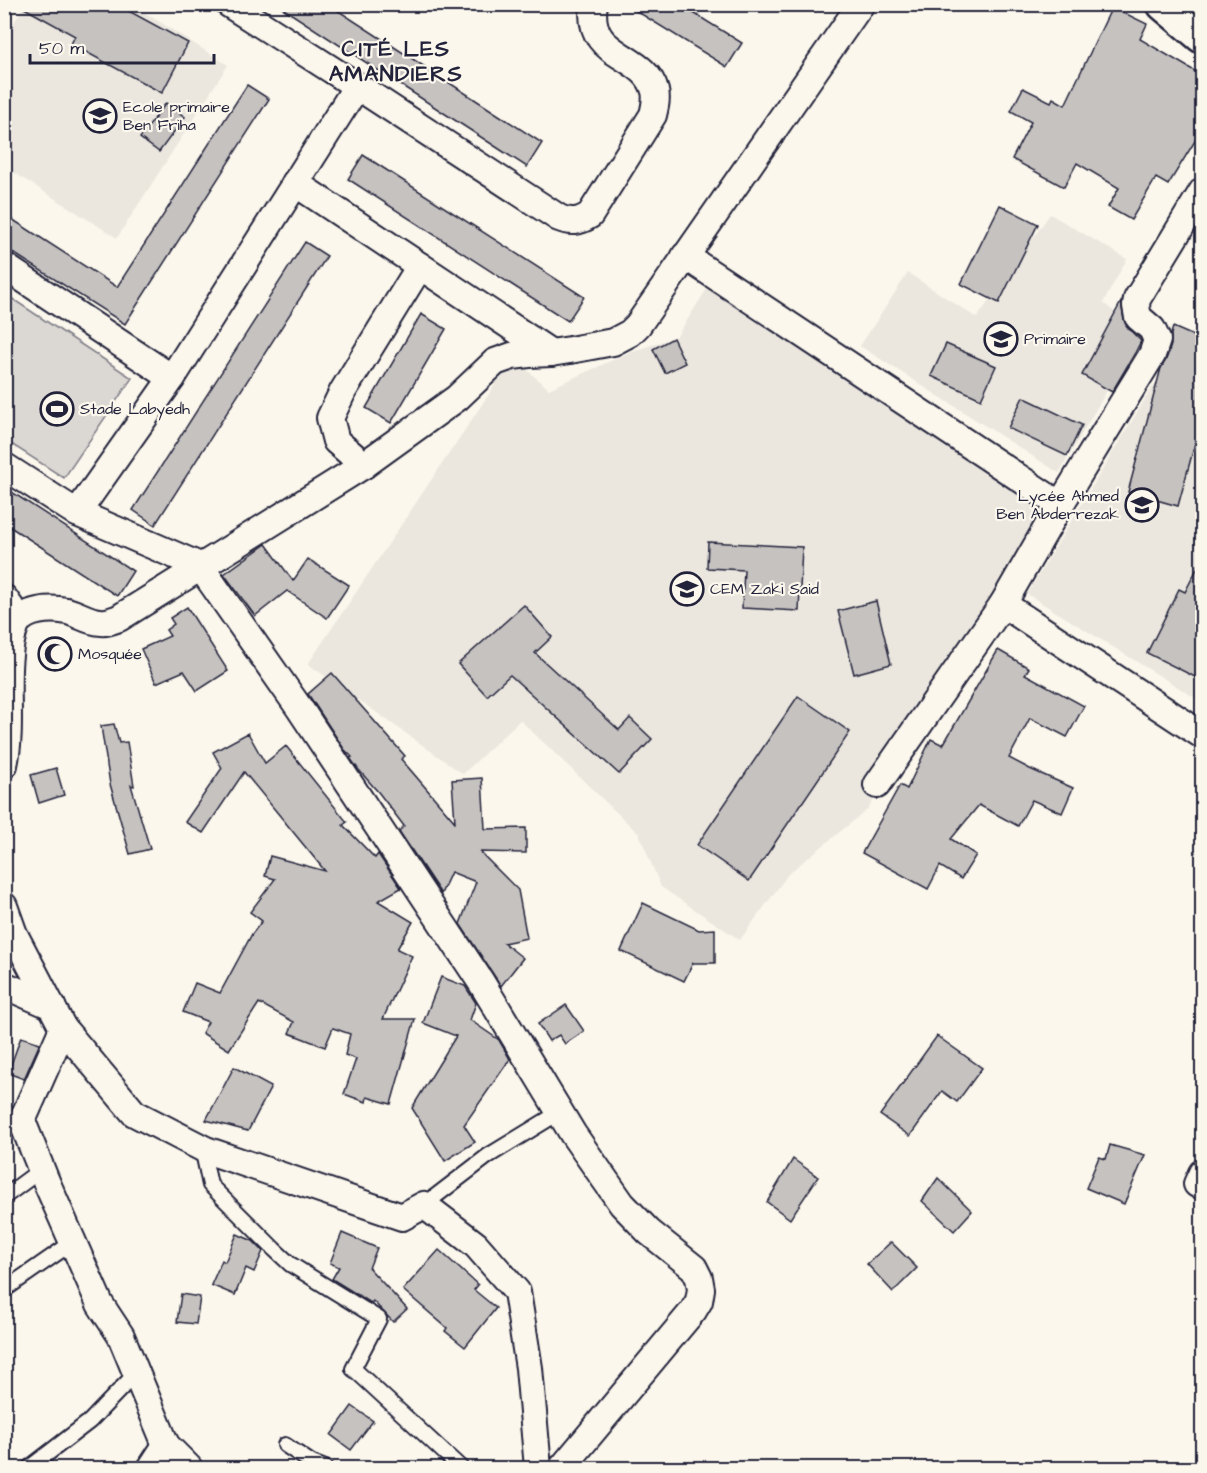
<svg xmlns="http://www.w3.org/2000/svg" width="1207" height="1473" viewBox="0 0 1207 1473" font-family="'Architects Daughter',sans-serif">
<rect width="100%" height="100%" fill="#fbf7ec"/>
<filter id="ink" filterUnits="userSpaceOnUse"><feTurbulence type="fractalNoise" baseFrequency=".0167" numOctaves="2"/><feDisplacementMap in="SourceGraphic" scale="12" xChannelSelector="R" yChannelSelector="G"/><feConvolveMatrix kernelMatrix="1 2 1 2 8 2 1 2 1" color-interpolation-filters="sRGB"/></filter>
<g filter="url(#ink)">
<g fill="#ebe7df">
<polygon points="25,5 133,5 228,65 117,238 5,167 4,38"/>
<polygon points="1050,214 1127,259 1103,303 1141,332 1059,473 860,346 908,273 977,318"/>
<polygon points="710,284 1065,513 867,810 789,873 740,940 661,887 639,834 520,720 463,774 308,664 513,358 549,389 628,353 677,336"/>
<polygon points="1153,386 1202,416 1202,702 1027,594"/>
</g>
<polygon fill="#dbd8d3" stroke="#7e7d87" stroke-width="1.5" points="5,294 132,378 64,478 5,440"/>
<g fill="#c6c2c0" stroke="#22223b" stroke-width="1.5">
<polygon points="17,4 116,4 188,43 162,93 71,44 75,36"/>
<polygon points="276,4 328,4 542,143 527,167"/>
<polygon points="625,4 679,4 742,43 727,67"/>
<polygon points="1112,7 1147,24 1140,39 1203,76 1203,128 1168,185 1156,178 1131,220 1108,207 1119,188 1077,163 1064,187 1012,159 1031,122 1011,111 1023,88 1051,102 1053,98 1065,105"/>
<polygon points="247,85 269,99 125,324 4,247 4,214 117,287"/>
<polygon points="166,103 185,117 159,152 140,138"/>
<polygon points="363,155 584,297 568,321 348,179"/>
<polygon points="1000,205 1038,224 999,303 961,284"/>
<polygon points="305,242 327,256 155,525 133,510"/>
<polygon points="1121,302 1124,320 1128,328 1141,341 1135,353 1112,392 1082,375"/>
<polygon points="421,314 446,329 391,423 366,408"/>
<polygon points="1173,327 1203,340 1203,414 1178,506 1128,492 1161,368 1166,360 1171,345 1171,334"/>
<polygon points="673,338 685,363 665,373 653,349"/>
<polygon points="946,344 996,366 981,399 931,376"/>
<polygon points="1023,397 1082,425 1067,456 1008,428"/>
<polygon points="4,487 133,571 117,596 4,523"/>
<polygon points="708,542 802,547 799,611 742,608 744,570 707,568"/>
<polygon points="266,544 293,581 308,559 349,585 327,618 287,591 255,616 224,574"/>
<polygon points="1203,557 1203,681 1147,653 1179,589 1185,592"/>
<polygon points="876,601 891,664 854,674 838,611"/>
<polygon points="524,605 552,637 535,653 619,730 630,718 652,739 619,774 510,675 487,696 458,664"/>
<polygon points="187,607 228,671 197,691 184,671 156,683 141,649 170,636 166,630 174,624 170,618"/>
<polygon points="998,650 1029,668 1025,674 1084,706 1067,737 1030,718 1009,758 1030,769 1073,788 1062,813 1032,800 1018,826 979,805 951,839 976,855 961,879 940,866 928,889 862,853 900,785 907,789 931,739 943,745"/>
<polygon points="332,673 405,756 401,759 455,822 452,780 482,778 485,829 526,828 526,853 480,852 518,890 527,938 504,943 523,958 501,986 460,924 476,882 451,872 441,894 399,831 404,826 379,793 358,769 350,758 352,757 344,749 308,694"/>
<polygon points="798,696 850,732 749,881 697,845"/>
<polygon points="114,724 119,743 127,742 134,786 131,785 150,849 130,854 110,784 101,726"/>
<polygon points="248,733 265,763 286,746 347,822 343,825 375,858 378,854 401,888 378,901 413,922 397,949 412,956 383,1019 415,1019 391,1104 367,1097 366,1102 344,1094 356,1059 345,1055 350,1034 333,1028 325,1047 289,1033 294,1022 259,1003 229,1050 202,1033 208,1022 183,1012 195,983 220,993 252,934 262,921 250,912 275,879 265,876 270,856 325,871 244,772 203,833 185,822 222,768 213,752"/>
<polygon points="56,768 64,795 39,803 31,775"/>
<polygon points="643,903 699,930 715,929 715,963 693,963 684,981 621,951"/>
<polygon points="441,977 465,986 476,1003 470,1020 499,1040 510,1059 464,1125 475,1142 445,1161 412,1108 456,1036 423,1023"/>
<polygon points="566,1005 584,1031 565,1044 559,1035 549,1041 538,1024"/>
<polygon points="937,1036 982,1068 957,1102 942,1091 910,1136 880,1115"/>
<polygon points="21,1037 40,1043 24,1079 8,1073"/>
<polygon points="234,1067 271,1087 248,1131 206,1120"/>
<polygon points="1110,1145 1145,1155 1124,1204 1086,1188 1099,1157 1106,1159"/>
<polygon points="793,1159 818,1177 790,1219 767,1202"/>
<polygon points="938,1178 972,1211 954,1231 922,1201"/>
<polygon points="342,1233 377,1248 369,1268 407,1309 393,1322 373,1301 371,1303 332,1279 339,1267 330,1263"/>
<polygon points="237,1234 253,1241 263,1251 254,1272 246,1268 235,1295 211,1285 222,1260 225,1262"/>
<polygon points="891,1242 917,1268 893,1292 867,1264"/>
<polygon points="439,1250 478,1285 474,1290 496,1308 465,1347 445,1331 447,1328 403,1290"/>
<polygon points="181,1294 200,1297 196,1324 177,1322"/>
<polygon points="352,1406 373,1421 351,1450 331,1435"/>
</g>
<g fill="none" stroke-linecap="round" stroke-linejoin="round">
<g stroke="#22223b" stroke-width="18">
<g id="lane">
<polyline points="202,1148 210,1185 274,1249 290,1264 379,1319 353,1369 356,1371 461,1468"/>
<polyline points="4,1197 42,1169"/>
<polyline points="424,1205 488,1156 560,1112"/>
<polyline points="4,1290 73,1242"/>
<polyline points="285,1445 312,1463 325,1468"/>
<polyline points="29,1468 90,1421 136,1373"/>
</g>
</g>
<g stroke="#22223b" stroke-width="30">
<g id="street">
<path d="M 229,4 L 357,86 L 559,218 C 571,223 579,222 590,215 L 653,115 C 655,107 657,99 655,91 C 645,52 585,59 594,4"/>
<polyline points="295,183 551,353"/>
<polyline points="685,256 1060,505"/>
<polyline points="4,266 172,378"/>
<polyline points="364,465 336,441 330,418 343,391 420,266"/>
<polyline points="4,466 77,513 172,378 357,86"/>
<polyline points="77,513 200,566 300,709 481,982 573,1134 622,1204 649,1232 694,1268 699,1278 701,1289 699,1301 693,1311 562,1468"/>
<polyline points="4,598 19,619"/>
<polyline points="1003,604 1202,735"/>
<path d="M 4,765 C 14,720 0,664 16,624 C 26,609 50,608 67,611 C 79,614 89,622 101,622 C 108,623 113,620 119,618 L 364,465 L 457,398 L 495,362 L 512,356 L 529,354 L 551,353 L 570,350 L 613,342 L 630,333 L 638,325 L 861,4"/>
<polyline points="877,785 1003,604 1060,505 1152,355 1157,340 1152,329 1138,317 1136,306 1137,299 1202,192"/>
<polyline points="4,906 14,934 63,1028 134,1113 206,1150 402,1217 424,1205 476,1245 517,1292 529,1368 538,1468"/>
<polyline points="4,985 52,1006"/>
<polyline points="63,1028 22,1121 46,1181 100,1304 121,1336 166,1445 189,1468"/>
<polyline points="1197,1184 1202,1173"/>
<polyline points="151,1468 166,1445"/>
</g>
</g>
<g stroke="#22223b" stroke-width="38">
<polyline id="highway" points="1164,4 1202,36"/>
</g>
<use href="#lane" stroke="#fbf7ec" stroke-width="14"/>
<use href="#street" stroke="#fbf7ec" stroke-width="26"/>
<use href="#highway" stroke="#fbf7ec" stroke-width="33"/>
</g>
</g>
<defs>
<g id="school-ring" transform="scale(1.725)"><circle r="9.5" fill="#fbf7ec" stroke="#22223b" stroke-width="1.5"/><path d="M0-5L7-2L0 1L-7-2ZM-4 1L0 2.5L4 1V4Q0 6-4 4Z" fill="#22223b"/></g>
<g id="stadium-ring" transform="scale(1.725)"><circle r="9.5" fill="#fbf7ec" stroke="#22223b" stroke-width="1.5"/><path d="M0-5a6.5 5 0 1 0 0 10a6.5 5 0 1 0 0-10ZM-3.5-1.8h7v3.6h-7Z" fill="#22223b"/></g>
<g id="mosque-ring" transform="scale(1.725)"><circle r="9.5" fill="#fbf7ec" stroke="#22223b" stroke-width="1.5"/><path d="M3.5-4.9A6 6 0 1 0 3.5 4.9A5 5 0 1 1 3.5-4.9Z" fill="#22223b"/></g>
</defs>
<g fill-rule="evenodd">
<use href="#school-ring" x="100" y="116"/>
<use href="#school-ring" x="1001" y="339"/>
<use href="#stadium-ring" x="57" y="409"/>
<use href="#school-ring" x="1142" y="505"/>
<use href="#school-ring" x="687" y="589"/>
<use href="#mosque-ring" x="55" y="654"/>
</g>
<g text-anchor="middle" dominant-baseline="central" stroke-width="4.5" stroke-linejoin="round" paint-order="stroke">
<g font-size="16" fill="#22223b" stroke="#fbf7ec" text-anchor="start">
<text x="123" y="107">Ecole primaire<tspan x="123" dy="18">Ben Friha</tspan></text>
<text x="1024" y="339">Primaire</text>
<text x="80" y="409">Stade Labyedh</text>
<text x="1119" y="496" text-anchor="end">Lycée Ahmed<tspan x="1119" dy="18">Ben Abderrezak</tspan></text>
<text x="710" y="589">CEM Zaki Said</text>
<text x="78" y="654">Mosquée</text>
</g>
<g font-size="22" font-weight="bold" letter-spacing="1.5" fill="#22223b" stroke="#fbf7ec">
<text x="396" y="49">CITÉ LES<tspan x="396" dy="25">AMANDIERS</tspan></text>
</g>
</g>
<rect width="1207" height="1473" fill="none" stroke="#fbf7ec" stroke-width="24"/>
<rect x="12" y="12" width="1183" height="1449" fill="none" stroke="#22223b" stroke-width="2" filter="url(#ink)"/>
<path d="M30 54v9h184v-9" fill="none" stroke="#22223b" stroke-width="3"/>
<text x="39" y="54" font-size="18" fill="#22223b" stroke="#fbf7ec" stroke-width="4.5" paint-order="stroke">50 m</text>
</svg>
